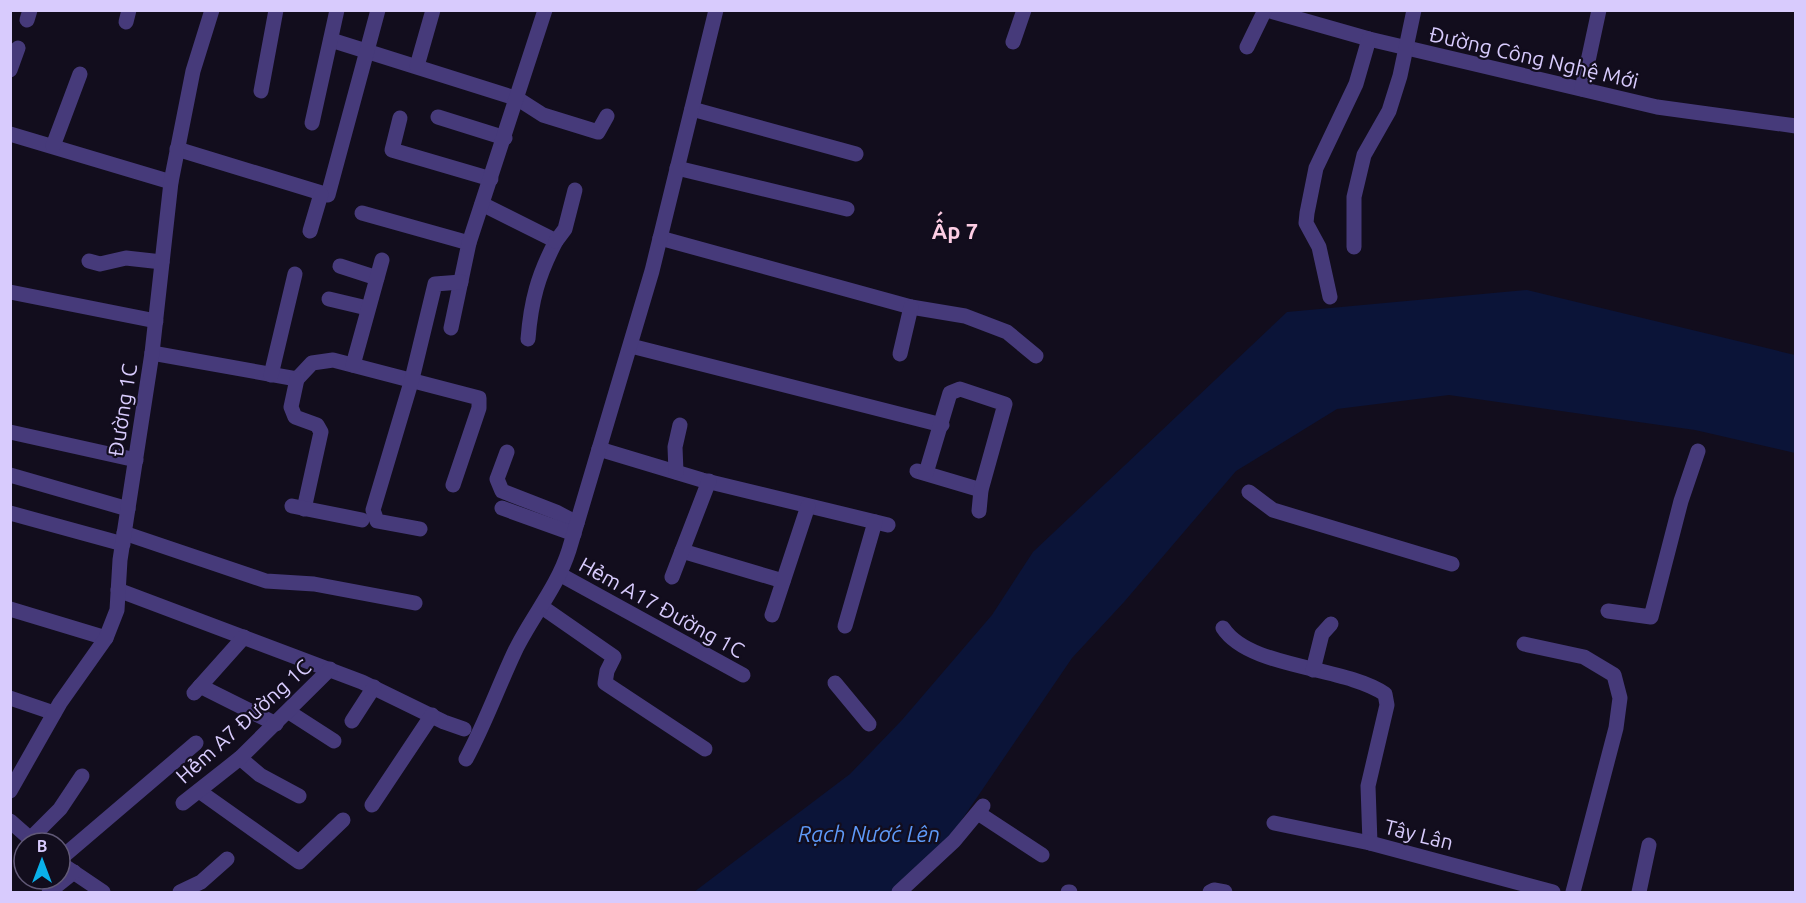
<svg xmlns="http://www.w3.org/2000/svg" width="1806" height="903" viewBox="0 0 1806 903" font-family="Ubuntu,sans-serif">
<rect width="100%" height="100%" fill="#120d1d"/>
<polygon fill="#0b1438" points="1527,290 1795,355 1795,453 1695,430 1449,395 1337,409 1236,471 1124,602 1072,658 946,843 893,892 694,892 850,774 902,720 992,615 1033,552 1287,312"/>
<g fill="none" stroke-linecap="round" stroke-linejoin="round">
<g stroke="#463a7a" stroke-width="15">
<polyline points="1267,10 1369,39 1657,107 1796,126"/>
<polyline points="27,20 30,10"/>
<polyline points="126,22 129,10"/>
<polyline points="331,40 518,99 543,115 598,132 607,116"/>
<polyline points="1013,42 1024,10"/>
<polyline points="1247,47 1265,10"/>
<polyline points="417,66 433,10"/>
<polyline points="10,70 18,48"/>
<polyline points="1582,89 1599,10"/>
<polyline points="261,91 276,10"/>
<polyline points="692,109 856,154"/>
<polyline points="438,117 505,138"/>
<polyline points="400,118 392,150 491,179"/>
<polyline points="312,123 337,10"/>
<polyline points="10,134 171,182"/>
<polyline points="53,146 80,74"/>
<polyline points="177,149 328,195 378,10"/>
<polyline points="677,168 847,209"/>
<path d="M 482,204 L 556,241 C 538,275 531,301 528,339"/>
<polyline points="362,213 469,243"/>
<polyline points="310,231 321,194"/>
<polyline points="660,238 911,307 965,316 1007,332 1036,356"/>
<polyline points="556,241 565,229 575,190"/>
<polyline points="1354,247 1354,197 1364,155 1389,111 1400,76 1414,10"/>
<polyline points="89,261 100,264 126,258 162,262"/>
<polyline points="340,266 377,278"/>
<polyline points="10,292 156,321"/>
<polyline points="1330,297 1319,247 1306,223 1307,213 1316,168 1356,84 1369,39"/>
<polyline points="329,299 367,308"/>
<polyline points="451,328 469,243 545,10"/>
<polyline points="631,346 942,425"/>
<polyline points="152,353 297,379 312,363 333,360 479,398 479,408 453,485"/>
<polyline points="900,354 911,307"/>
<polyline points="353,365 382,260"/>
<polyline points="271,375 295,274"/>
<polyline points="297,379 291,407 295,417 317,425 321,432 304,509"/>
<polyline points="10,432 136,460"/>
<polyline points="599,449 702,480 888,525"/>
<polyline points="507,452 497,479 502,491 556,512 577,523"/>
<polyline points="917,471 981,490"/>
<polyline points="676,472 675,447 680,425"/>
<polyline points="926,473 950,393 960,389 1005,404 981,490 979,511"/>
<polyline points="10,475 128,509"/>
<polyline points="1249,492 1273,510 1452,564"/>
<polyline points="292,506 362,520"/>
<polyline points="502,508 574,534"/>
<polyline points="10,513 123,544"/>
<polyline points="420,529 377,521 373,510 412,379 435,284 461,282"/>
<polyline points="124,533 266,581 314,584 415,603"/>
<polyline points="682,551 783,581"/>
<polyline points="561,575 743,675"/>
<polyline points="672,577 709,481"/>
<polyline points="118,590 362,682 444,722 464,729"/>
<polyline points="542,607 614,657 607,671 605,683 705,749"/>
<polyline points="10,609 106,638"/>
<polyline points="1608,611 1651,617 1681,501 1698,451"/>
<polyline points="772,615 808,506"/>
<polyline points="845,626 875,522"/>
<path d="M 1223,628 C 1250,669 1344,666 1385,694 L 1387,705 L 1368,786 L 1370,843"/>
<polyline points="1524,644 1584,657 1614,675 1620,698 1616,728 1573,892"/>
<polyline points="1313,670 1322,634 1331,624"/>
<polyline points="835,683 869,724"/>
<polyline points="200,686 276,724"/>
<polyline points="194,693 244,637"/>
<polyline points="10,698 54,713"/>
<polyline points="289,712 334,741"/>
<polyline points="352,721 374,687"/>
<polyline points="240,758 260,775 299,796"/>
<path d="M 466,759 C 485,724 498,687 515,651 C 532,616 557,588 569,550 L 652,271 L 716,10"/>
<polyline points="10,791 60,703 106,638 117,610 120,560 152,353 171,182 193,71 212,10"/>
<polyline points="199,791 299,862 343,820"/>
<polyline points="183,803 240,758 330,669"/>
<polyline points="372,805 432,715"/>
<polyline points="978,813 1042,855"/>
<polyline points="10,821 35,843"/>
<polyline points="1274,823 1370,843 1553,892"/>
<polyline points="30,839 60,809 82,776"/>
<polyline points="60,859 196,743"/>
<polyline points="60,863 103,892"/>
<polyline points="49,892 74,872"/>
<polyline points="180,892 201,882 227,859"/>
<polyline points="899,892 954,841 983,806"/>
<polyline points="1068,892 1070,892"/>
<polyline points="1210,892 1214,890 1225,892"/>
<polyline points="1639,892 1649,845"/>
</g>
</g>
<g text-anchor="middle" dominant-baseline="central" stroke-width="4.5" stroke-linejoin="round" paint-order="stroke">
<g font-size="21" fill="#d8cbfd" stroke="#120d1d">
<text transform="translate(1534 57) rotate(13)">Đường Công Nghệ Mới</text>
<text transform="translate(122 410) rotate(-81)">Đường 1C</text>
<text transform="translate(662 607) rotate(29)">Hẻm A17 Đường 1C</text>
<text transform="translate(243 721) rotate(-42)">Hẻm A7 Đường 1C</text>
<text transform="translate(1419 834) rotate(14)">Tây Lân</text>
</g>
<g font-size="22" font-weight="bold" fill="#fdcde4" stroke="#120d1d">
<text x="955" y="230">Ấp 7</text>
</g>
<g font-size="22" font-style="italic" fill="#5e99f8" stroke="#120d1d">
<text x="869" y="833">Rạch Nước Lên</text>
</g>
</g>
<rect width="1806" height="903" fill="none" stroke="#d8cbfd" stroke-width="24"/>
<g transform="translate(42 861)"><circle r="28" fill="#120d1d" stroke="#615977" stroke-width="1.5"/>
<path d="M0-4.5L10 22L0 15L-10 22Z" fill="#0ab1ea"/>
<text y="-9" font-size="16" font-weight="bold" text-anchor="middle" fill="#d8cbfd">B</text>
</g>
</svg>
